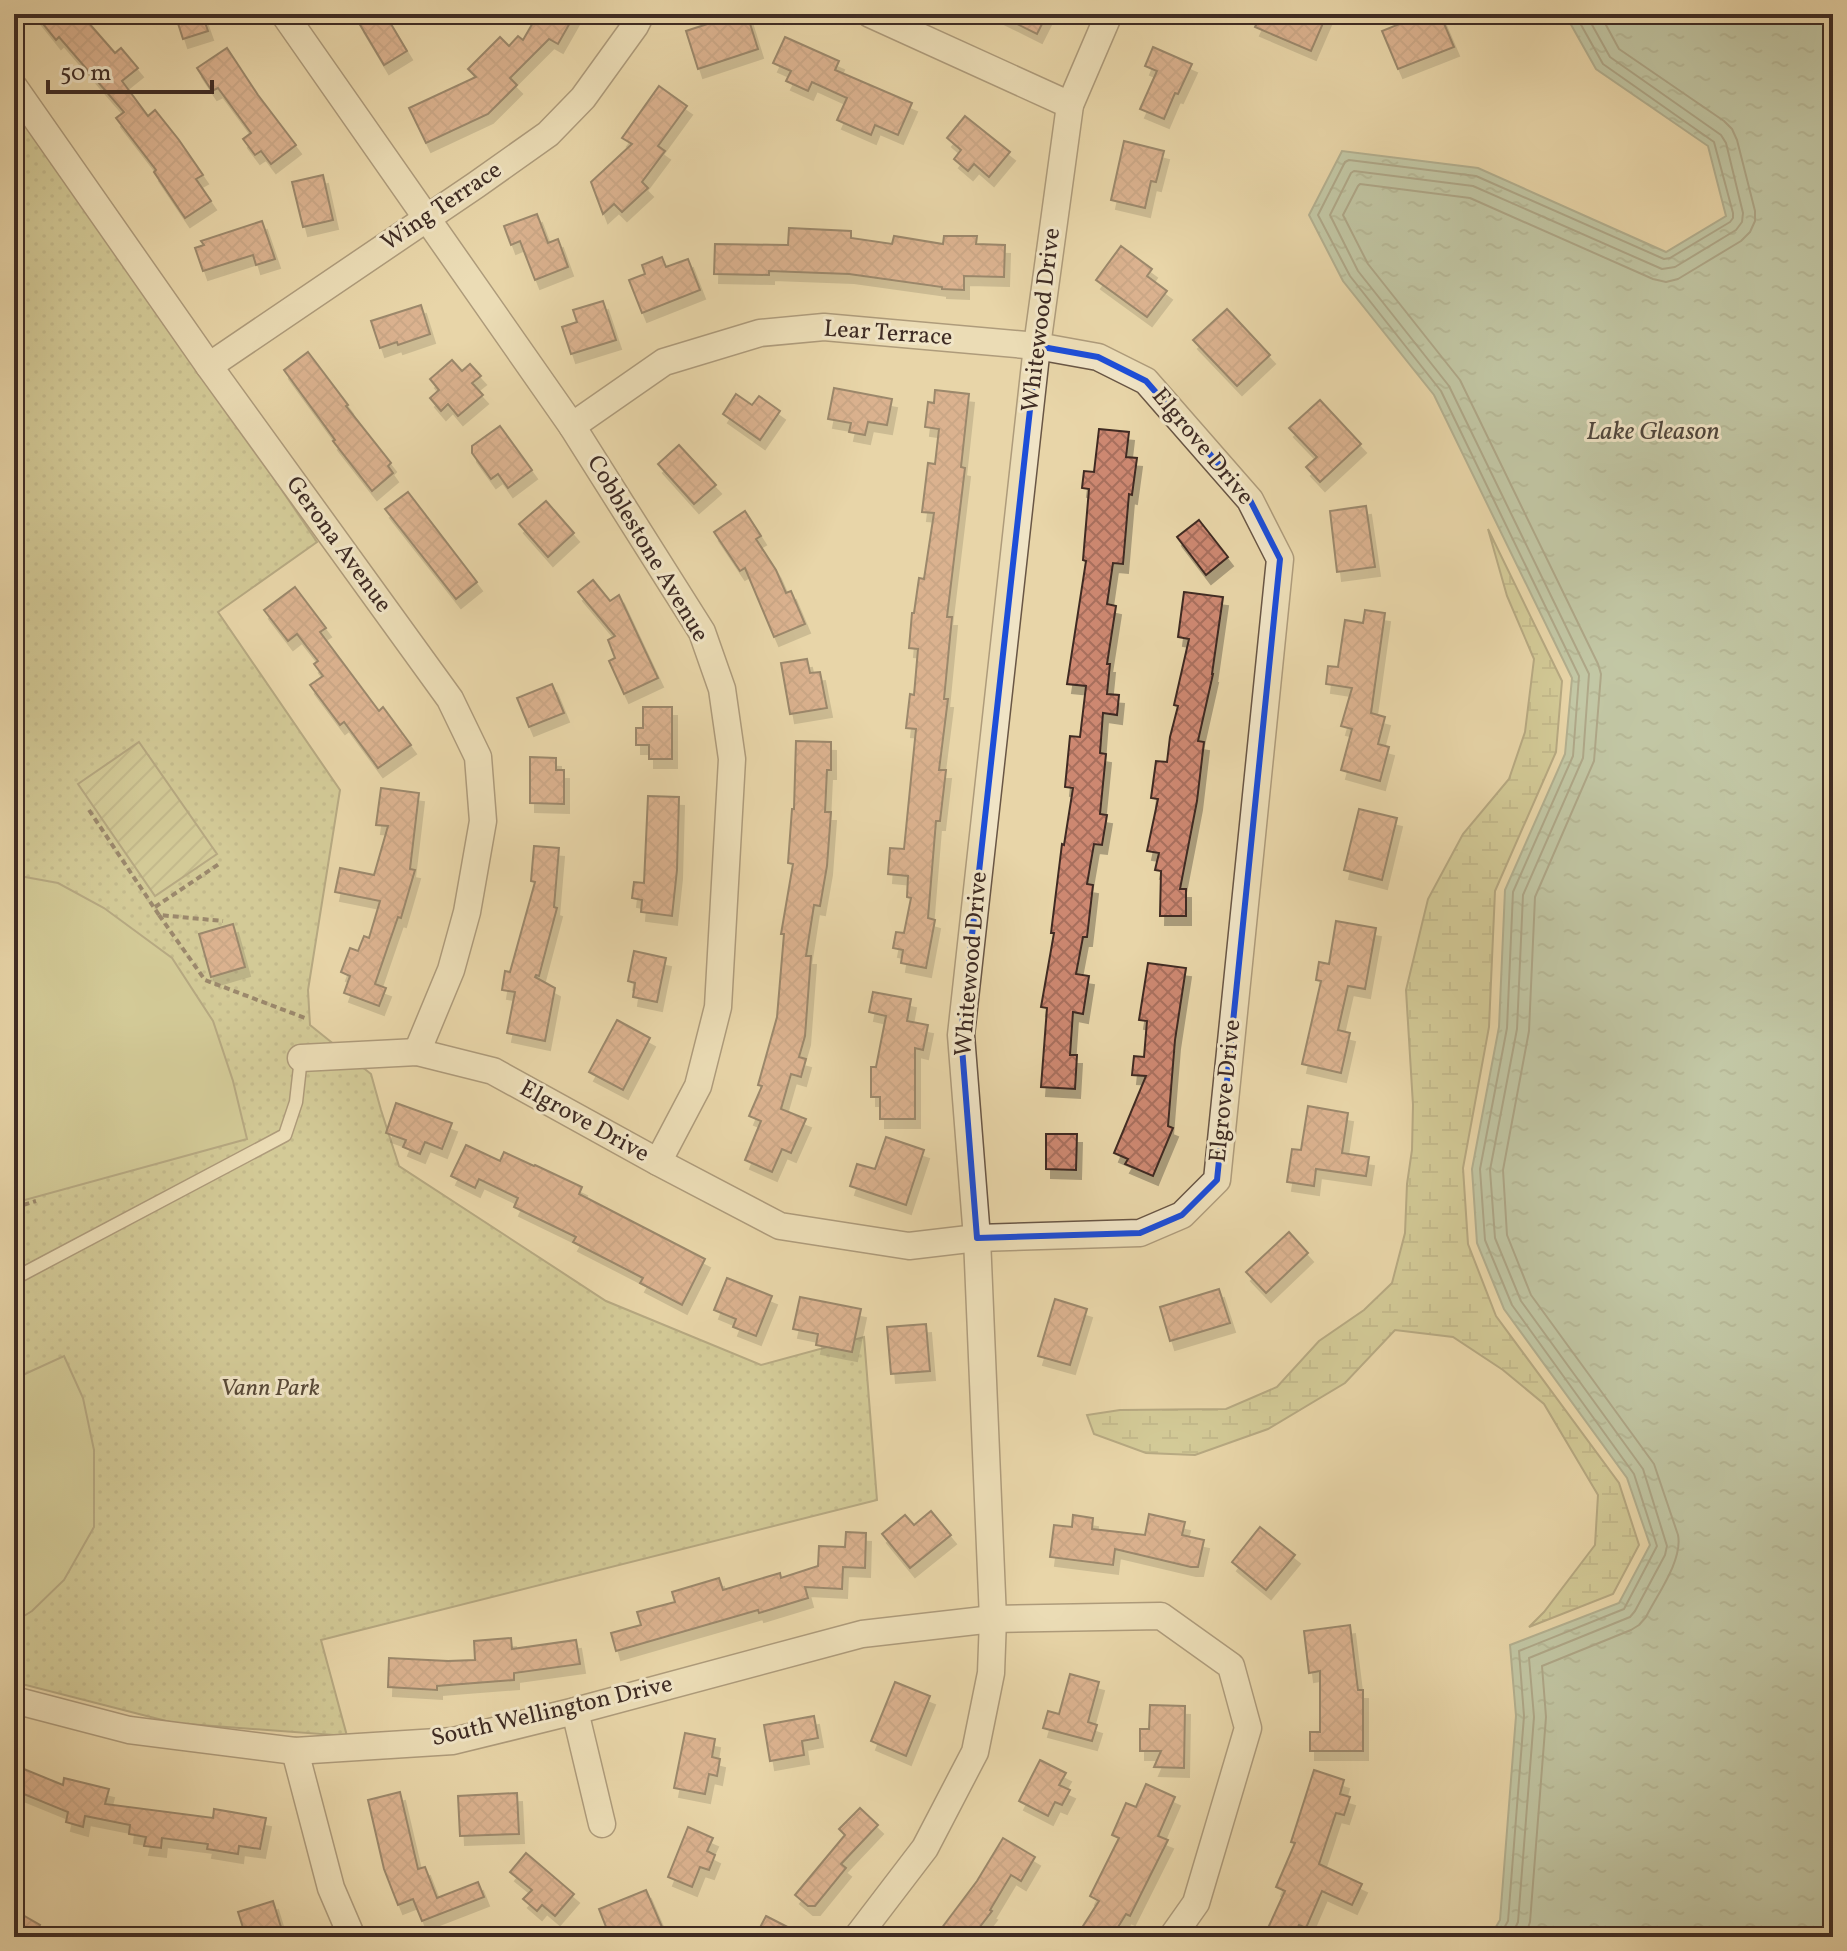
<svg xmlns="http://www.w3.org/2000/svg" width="1847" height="1951" viewBox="0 0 1847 1951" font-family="Vollkorn,serif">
<defs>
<pattern id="grass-dots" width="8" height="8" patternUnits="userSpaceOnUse" patternTransform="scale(2)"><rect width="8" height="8" fill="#babc84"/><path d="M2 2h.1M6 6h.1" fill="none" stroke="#99996c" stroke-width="1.8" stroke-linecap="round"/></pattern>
<pattern id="wetland-marsh" width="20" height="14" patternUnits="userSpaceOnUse" patternTransform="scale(2)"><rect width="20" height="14" fill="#babc84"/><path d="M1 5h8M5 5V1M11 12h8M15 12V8" fill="none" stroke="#99996c"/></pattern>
<pattern id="garden-furrows" width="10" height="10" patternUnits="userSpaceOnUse" patternTransform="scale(2)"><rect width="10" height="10" fill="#babc84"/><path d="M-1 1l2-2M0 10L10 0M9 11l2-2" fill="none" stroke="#99996c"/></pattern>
<pattern id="water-ripples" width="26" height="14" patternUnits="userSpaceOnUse" patternTransform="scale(2)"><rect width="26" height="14" fill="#98b9a4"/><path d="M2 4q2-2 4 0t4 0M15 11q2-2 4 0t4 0" fill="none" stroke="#7d9785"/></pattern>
<pattern id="building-cross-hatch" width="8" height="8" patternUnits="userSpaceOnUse" patternTransform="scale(2)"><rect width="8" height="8" fill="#cd8871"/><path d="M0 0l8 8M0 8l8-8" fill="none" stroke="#a86f5d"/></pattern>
<filter id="shadow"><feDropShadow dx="5" dy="9" stdDeviation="0" flood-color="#0004"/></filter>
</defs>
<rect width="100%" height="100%" fill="#e8d5a8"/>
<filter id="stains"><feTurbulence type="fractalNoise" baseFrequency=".0025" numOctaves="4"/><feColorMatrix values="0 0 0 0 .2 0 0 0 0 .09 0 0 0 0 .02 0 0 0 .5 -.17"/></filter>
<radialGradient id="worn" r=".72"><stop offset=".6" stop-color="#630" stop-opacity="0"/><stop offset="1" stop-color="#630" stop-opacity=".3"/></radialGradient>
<polygon fill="url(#grass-dots)" stroke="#7c7454" stroke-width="2" points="14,107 164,316 317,542 218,612 340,790 308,990 310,1025 371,1074 381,1110 399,1166 606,1301 761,1365 864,1337 877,1500 321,1640 347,1736 174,1723 14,1682"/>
<polygon fill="url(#wetland-marsh)" stroke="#7c7454" stroke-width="2" points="1488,529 1562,681 1556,752 1495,891 1489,1027 1463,1168 1468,1244 1496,1316 1619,1483 1639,1545 1613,1594 1529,1627 1544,1612 1595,1545 1598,1495 1544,1404 1503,1370 1453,1337 1395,1330 1345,1383 1268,1429 1195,1455 1146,1453 1094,1434 1087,1415 1120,1410 1226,1409 1277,1387 1319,1341 1364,1310 1392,1283 1405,1233 1407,1184 1412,1150 1413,1105 1406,990 1428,899 1463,834 1509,779 1525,732 1534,659 1507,596"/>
<polygon fill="url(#garden-furrows)" stroke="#7c7454" stroke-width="2" points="139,742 217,854 155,896 78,784"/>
<g fill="#babc84" stroke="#7c7454" stroke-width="2">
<polygon points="14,875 58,883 104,908 172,958 213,1021 233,1081 247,1139 14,1203"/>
<polygon points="64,1356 83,1398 94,1450 94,1527 64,1580 32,1611 14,1622 14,1379"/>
</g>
<polygon fill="url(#water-ripples)" stroke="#748171" stroke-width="2" points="1565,14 1833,14 1833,1937 1490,1937 1500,1920 1516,1716 1510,1645 1619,1603 1650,1545 1627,1478 1504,1309 1477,1243 1472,1169 1499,1027 1505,890 1565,754 1572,678 1434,395 1343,281 1309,215 1342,151 1478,168 1666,252 1726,216 1708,146 1596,69"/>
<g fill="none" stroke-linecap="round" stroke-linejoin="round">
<g stroke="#6c7264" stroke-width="2">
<polyline points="1499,1937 1508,1921 1524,1716 1519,1651 1624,1609 1657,1546 1634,1474 1512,1305 1485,1240 1480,1169 1507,1028 1513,892 1573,756 1579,676 1441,391 1350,276 1318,215 1345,162 1349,160 1476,176 1664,259 1670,258 1730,222 1733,218 1733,213 1714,142 1603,64 1575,14"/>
<polyline points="1511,1937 1518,1922 1534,1717 1529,1658 1630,1617 1635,1611 1665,1555 1667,1546 1643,1469 1521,1301 1495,1238 1490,1170 1517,1029 1523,895 1583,758 1589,674 1449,386 1358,271 1330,215 1351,173 1354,171 1473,186 1662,269 1675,267 1736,230 1742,222 1743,213 1726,143 1721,135 1610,57 1586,14"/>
<path d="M 1525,1937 L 1530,1922 L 1546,1717 L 1542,1666 L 1631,1630 L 1639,1625 L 1646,1617 C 1657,1595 1683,1560 1678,1535 L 1654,1464 L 1531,1295 L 1507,1235 L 1503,1170 L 1529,1031 L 1535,897 L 1594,761 L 1601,674 L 1598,664 L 1460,380 L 1368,264 L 1343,215 L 1358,186 L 1360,184 L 1470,198 L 1653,279 L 1666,282 L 1678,279 L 1741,241 L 1750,232 L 1755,221 L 1755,211 L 1737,140 L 1732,129 L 1724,121 L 1619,49 L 1600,14"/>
</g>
</g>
<g fill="url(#building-cross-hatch)" stroke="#3f2c24" stroke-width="2" filter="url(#shadow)">
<polygon points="35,14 81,14 115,53 121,48 138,68 122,81 148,116 155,110 179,140 203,175 196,179 211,201 185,218 154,172 156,170 116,118 124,112 59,37 56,40"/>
<polygon points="175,14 202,14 208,31 183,39"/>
<polygon points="375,14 385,14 407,51 384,65 359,23"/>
<polygon points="538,14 575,14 558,44 549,39 510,78 517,85 488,114 426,143 409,108 476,77 468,69 500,37 509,46 518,36 523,40"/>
<polygon points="738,14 747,14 758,49 698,69 686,31"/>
<polygon points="997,14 1047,14 1037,34"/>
<polygon points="1261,14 1327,14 1311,51 1255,27"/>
<polygon points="1424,14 1440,14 1454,47 1398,69 1382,31"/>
<polygon points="785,37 839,61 835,70 912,103 898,135 875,125 871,135 837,120 847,98 812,82 808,91 786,81 791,71 773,63"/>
<polygon points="1153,47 1192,64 1178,94 1175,93 1164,119 1140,109 1157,71 1145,66"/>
<polygon points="227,48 258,95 296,145 271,164 261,151 255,155 243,139 251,133 218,88 212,91 197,68"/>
<polygon points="659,86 687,106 658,146 665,151 642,182 648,188 622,212 614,204 603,214 591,182 632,144 622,138"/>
<polygon points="965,116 1010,152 989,177 974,164 968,171 954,159 961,150 947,138"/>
<polygon points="1124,141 1164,151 1156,182 1151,181 1145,208 1111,200"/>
<polygon points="323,175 333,220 303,227 292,182"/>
<polygon points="537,214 548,243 558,239 568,267 535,280 520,241 511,245 504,226"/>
<polygon points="262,221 275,259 256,265 253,255 203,271 195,248 204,245 201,241"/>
<polygon points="789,228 851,231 851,238 892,244 894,236 943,244 944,236 977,236 976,244 1005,245 1004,277 964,276 964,290 942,289 942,287 849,274 769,271 769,275 714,274 715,244 788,245"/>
<polygon points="1121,246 1152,269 1147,276 1167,291 1147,317 1096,280"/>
<polygon points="662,257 666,267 688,259 700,290 642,313 629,280 645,274 642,265"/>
<polygon points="603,301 616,340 571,354 562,327 577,322 573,310"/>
<polygon points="421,305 430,334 398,345 397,342 380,348 371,321"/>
<polygon points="1227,309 1270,355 1237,386 1193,340"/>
<polygon points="308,352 348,405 346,406 391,463 388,466 393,473 372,491 333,441 335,440 284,370"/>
<polygon points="452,360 462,371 470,364 481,376 472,383 483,395 458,416 448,404 441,411 430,398 439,390 430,379"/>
<polygon points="834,388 892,399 887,425 868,422 865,435 849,432 851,423 828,419"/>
<polygon points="935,390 969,394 961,467 965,468 947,617 952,617 944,699 948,699 939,770 946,770 940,821 936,821 928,918 935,920 926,968 901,963 903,950 893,948 896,932 904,933 911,898 907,897 908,876 888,874 890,848 904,849 916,729 906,728 910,694 914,695 918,649 909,648 912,613 914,613 919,578 924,579 934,513 922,512 928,463 935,464 939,429 925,427 928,402 934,403"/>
<polygon points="736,394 752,405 759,396 780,411 760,440 723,414"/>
<polygon points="1320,400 1361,444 1320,482 1306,467 1317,457 1289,428"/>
<polygon points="500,426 532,470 508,488 498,474 491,479 472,453 472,446"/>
<polygon points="1099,429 1129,432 1126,457 1137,458 1132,495 1129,494 1123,564 1113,563 1107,604 1116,606 1107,664 1110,664 1107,694 1119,695 1117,715 1103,713 1100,753 1106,754 1100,814 1107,815 1102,845 1094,844 1087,884 1093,885 1087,937 1083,937 1076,974 1089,976 1083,1014 1073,1012 1070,1055 1077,1055 1075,1089 1041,1087 1047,1008 1041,1007 1054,933 1051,933 1062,844 1064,845 1073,788 1065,787 1070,736 1080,737 1086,686 1067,684 1086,561 1083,560 1089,489 1082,488 1084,471 1094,472"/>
<polygon points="679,445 716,485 694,504 658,464"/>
<polygon points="408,492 477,582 456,599 385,509"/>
<polygon points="546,501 574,533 548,557 519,524"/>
<polygon points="1366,506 1375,567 1337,572 1330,511"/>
<polygon points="745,511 761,536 756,539 776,570 786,593 791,591 805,624 774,637 745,568 740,571 714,532"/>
<polygon points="1199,520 1228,557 1206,575 1177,537"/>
<polygon points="593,580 610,601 619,595 658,678 624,694 609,661 615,658 608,640 615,636 578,592"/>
<polygon points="295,587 326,628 320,632 379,711 383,707 411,745 378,768 344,722 340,725 310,685 323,676 314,664 318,661 297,634 288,641 264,610"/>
<polygon points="1184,592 1223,597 1212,674 1213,674 1198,741 1204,742 1197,801 1180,889 1186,889 1186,916 1160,916 1161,871 1155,870 1159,853 1147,851 1158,799 1151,798 1156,761 1167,762 1170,737 1178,706 1174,705 1189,639 1178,637"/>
<polygon points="1365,610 1385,613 1371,713 1385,717 1378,744 1389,747 1380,781 1341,770 1352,729 1341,726 1352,688 1326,684 1328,666 1338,667 1345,620 1363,623"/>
<polygon points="807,659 810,673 820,672 827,708 790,714 781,663"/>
<polygon points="552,684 564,713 529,727 517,698"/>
<polygon points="643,707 672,707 672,759 649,759 649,745 636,745 636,728 643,728"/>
<polygon points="796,741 831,742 831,770 827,770 825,812 831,812 827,866 820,906 814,905 806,956 811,956 805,1036 799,1057 806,1059 801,1077 791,1074 781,1109 806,1119 791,1153 782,1149 772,1172 745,1160 761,1121 749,1116 762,1086 758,1085 777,1017 784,934 781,934 793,864 788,863 792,809 794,809"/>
<polygon points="530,757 556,758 556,770 564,770 564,804 530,803"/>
<polygon points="381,788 419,793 410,869 415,870 401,918 398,917 375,984 386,988 379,1006 344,993 350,976 341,972 350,948 358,951 364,936 369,938 380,901 335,892 340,868 374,875 388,826 376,825"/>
<polygon points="648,796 679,797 677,870 672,916 641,912 642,900 632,898 634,882 644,883"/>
<polygon points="1359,809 1397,818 1382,880 1344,870"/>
<polygon points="534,846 559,848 554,907 557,908 539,976 536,975 535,977 555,988 545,1041 507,1033 515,992 502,990 505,971 510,972 535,882 531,881"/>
<polygon points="1336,921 1376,928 1365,989 1348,986 1338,1030 1350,1033 1341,1073 1302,1064 1321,981 1316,980 1319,962 1329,964"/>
<polygon points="233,924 245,967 211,977 199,934"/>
<polygon points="634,951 666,958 657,1002 633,997 635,983 628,981"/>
<polygon points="1148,963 1186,968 1175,1040 1168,1126 1173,1128 1153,1176 1125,1164 1128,1159 1114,1153 1146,1076 1132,1075 1134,1056 1144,1057 1147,1021 1139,1020"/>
<polygon points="873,992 911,999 907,1021 928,1025 923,1050 915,1048 915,1119 880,1119 880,1097 871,1097 871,1067 876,1067 886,1016 869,1012"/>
<polygon points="617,1020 650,1038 623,1090 589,1072"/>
<polygon points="396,1103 452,1123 442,1149 425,1142 420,1154 403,1147 406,1140 386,1133"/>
<polygon points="1308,1106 1348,1113 1342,1153 1369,1157 1366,1176 1316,1169 1314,1186 1287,1182 1292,1149 1301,1150"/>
<polygon points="1046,1134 1077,1134 1076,1170 1046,1169"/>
<polygon points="886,1137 924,1150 906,1205 850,1186 857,1164 875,1169"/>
<polygon points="466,1145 500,1161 504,1152 534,1166 535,1165 582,1187 579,1194 705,1259 682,1305 640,1283 643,1278 573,1242 576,1237 514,1207 518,1198 479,1179 475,1188 451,1176"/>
<polygon points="1289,1232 1308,1253 1266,1293 1246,1272"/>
<polygon points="727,1278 772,1296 756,1336 733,1327 736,1319 714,1310"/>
<polygon points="1219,1289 1230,1323 1170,1341 1160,1307"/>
<polygon points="800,1297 861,1309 852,1352 816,1345 818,1334 793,1329"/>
<polygon points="1055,1299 1087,1309 1070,1365 1038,1356"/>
<polygon points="926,1324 930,1371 891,1374 887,1327"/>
<polygon points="931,1511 951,1535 910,1568 882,1534 905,1515 914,1525"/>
<polygon points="1149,1514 1185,1522 1182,1535 1204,1540 1198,1567 1191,1567 1115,1549 1113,1565 1050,1557 1054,1525 1072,1527 1073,1515 1093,1518 1092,1529 1145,1535"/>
<polygon points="1260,1527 1295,1555 1266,1590 1232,1562"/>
<polygon points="846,1532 866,1533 865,1568 843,1567 842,1589 805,1587 808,1598 759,1613 758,1610 616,1651 611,1633 641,1625 637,1612 675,1602 672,1592 719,1578 723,1590 780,1573 781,1578 818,1566 819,1546 845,1547"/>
<polygon points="1350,1625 1358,1690 1363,1690 1363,1751 1310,1751 1310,1732 1320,1732 1320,1671 1309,1673 1304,1631"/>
<polygon points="511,1638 512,1649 576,1640 580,1664 514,1673 514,1680 437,1686 437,1690 388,1687 389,1658 448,1661 475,1660 474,1641"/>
<polygon points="1070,1674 1099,1682 1088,1722 1097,1725 1092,1741 1043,1728 1048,1711 1059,1714"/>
<polygon points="895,1682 930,1696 906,1756 871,1741"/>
<polygon points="1150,1705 1185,1706 1184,1768 1154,1767 1161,1751 1140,1751 1140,1729 1149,1729"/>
<polygon points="814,1716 818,1738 802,1741 804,1755 770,1761 764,1725"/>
<polygon points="685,1733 715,1739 712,1757 720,1759 717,1776 709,1774 705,1794 674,1788"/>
<polygon points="1040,1760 1066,1773 1059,1785 1070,1790 1062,1805 1055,1802 1048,1816 1019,1801"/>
<polygon points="14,1765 63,1785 64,1778 109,1789 105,1804 213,1818 214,1809 266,1818 260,1849 239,1846 238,1854 207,1849 208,1844 162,1838 161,1848 144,1846 146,1837 129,1834 130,1825 85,1816 83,1827 66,1822 68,1812 14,1790"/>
<polygon points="1314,1770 1344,1780 1340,1794 1350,1797 1344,1815 1336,1813 1319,1864 1362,1884 1352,1905 1322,1891 1306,1928 1299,1925 1293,1937 1288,1937 1268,1928 1285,1891 1276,1887 1295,1843 1291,1842"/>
<polygon points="1146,1784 1175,1797 1158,1836 1168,1840 1130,1916 1126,1914 1112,1937 1076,1937 1099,1901 1090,1896 1119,1838 1112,1835 1126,1803 1136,1807"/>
<polygon points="400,1792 418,1869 425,1867 437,1898 478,1882 484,1897 422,1921 413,1899 398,1905 384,1869 368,1800"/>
<polygon points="517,1793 519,1834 460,1836 458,1796"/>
<polygon points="860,1808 878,1825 841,1864 846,1868 815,1906 808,1906 795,1895 845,1835 839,1829"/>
<polygon points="688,1827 713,1838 707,1851 715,1855 709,1870 700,1867 692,1887 668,1877"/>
<polygon points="1003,1838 1035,1857 1021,1881 1011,1875 990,1910 992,1911 972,1937 935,1937 977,1881"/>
<polygon points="526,1853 574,1894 555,1916 542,1905 537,1911 523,1899 532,1890 510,1872"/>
<polygon points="646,1890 662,1927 637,1937 610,1937 599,1909"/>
<polygon points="273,1901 284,1937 246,1937 238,1912"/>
<polygon points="14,1910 40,1925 34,1937 14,1937"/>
<polygon points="766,1916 807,1937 755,1937"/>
</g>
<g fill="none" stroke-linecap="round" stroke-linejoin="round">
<g stroke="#695645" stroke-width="15">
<polyline id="lane" points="14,1288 19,1276 285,1135 296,1102 301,1058"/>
</g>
<g stroke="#695645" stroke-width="29">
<g id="street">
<polyline points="284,14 572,426 702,632 722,689 732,759 718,1007 698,1086 658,1162"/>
<polyline points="870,14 1070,105"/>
<polyline points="14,87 209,366 450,699 478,757 483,821 467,912 451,970 417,1052"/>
<polyline points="209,366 476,185 548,134 583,98 635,26 641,14"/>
<polyline points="301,1058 417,1052 493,1071 658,1162 780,1226 909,1246 977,1238 1140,1233 1182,1215 1217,1180 1280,559 1250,500 1146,381 1098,357 1037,346 824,327 760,333 664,362 572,426"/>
<polyline points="14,1700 129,1730 295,1751 453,1741 575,1711 862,1634 993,1619 1161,1616 1231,1666 1248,1728 1196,1903 1172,1937"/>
<polyline points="575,1711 602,1824"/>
<polyline points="295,1751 331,1888 352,1937"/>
<polyline points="857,1937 925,1848 975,1752 991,1673 993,1619 977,1238 961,1035 1037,346 1070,105 1109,14"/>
</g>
</g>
<g stroke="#3f2c24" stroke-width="4" stroke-dasharray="6 4" stroke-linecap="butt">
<polyline points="89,810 159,915 223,921"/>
<polyline points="155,907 219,864"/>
<polyline points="159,915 205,980 305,1018"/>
<polyline points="14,1208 36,1201"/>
</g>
<use href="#lane" stroke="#f0e4c6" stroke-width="12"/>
<use href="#street" stroke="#f0e4c6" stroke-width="26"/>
</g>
<path d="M0 0H1847V1951H0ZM 1037,346 L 1098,357 L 1146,381 L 1250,500 L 1280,559 L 1217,1180 L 1182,1215 L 1140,1233 L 977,1238 L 961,1035 Z" fill="#e8d5a8" fill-opacity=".55" fill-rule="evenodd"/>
<path fill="none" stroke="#1d4ed8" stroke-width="6" stroke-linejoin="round" d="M 1037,346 L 1098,357 L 1146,381 L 1250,500 L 1280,559 L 1217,1180 L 1182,1215 L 1140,1233 L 977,1238 L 961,1035 Z"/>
<g text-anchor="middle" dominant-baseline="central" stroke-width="6" stroke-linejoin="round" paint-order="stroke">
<g font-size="24" fill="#3f2c24" stroke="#f0e4c6">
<text transform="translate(442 207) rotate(-34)">Wing Terrace</text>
<text transform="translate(1042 320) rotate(-83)">Whitewood Drive</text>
<text transform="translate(888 334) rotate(4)">Lear Terrace</text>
<text transform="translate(1202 447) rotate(50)">Elgrove Drive</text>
<text transform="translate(338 545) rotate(54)">Gerona Avenue</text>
<text transform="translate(647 549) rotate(59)">Cobblestone Avenue</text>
<text transform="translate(972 964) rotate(-85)">Whitewood Drive</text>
<text transform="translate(1226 1091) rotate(-84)">Elgrove Drive</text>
<text transform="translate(584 1122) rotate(29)">Elgrove Drive</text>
<text transform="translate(552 1712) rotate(-13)">South Wellington Drive</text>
</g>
<g font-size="24" font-style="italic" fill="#584937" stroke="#f0e4c6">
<text x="270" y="1389">Vann Park</text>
</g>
<g font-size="26" font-style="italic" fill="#51483e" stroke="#f0e4c6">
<text x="1653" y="432">Lake Gleason</text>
</g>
</g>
<rect width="1847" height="1951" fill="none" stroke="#e8d5a8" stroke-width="48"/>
<rect x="16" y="16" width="1815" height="1919" fill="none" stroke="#3f2c24" stroke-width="4"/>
<rect x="24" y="24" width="1799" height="1903" fill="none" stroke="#3f2c24" stroke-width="2"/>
<path d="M48 80v12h164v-12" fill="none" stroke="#3f2c24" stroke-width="4"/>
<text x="60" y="80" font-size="24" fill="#3f2c24" stroke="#f0e4c6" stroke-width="6" paint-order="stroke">50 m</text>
<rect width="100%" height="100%" filter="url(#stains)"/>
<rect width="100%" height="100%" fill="url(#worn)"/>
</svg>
